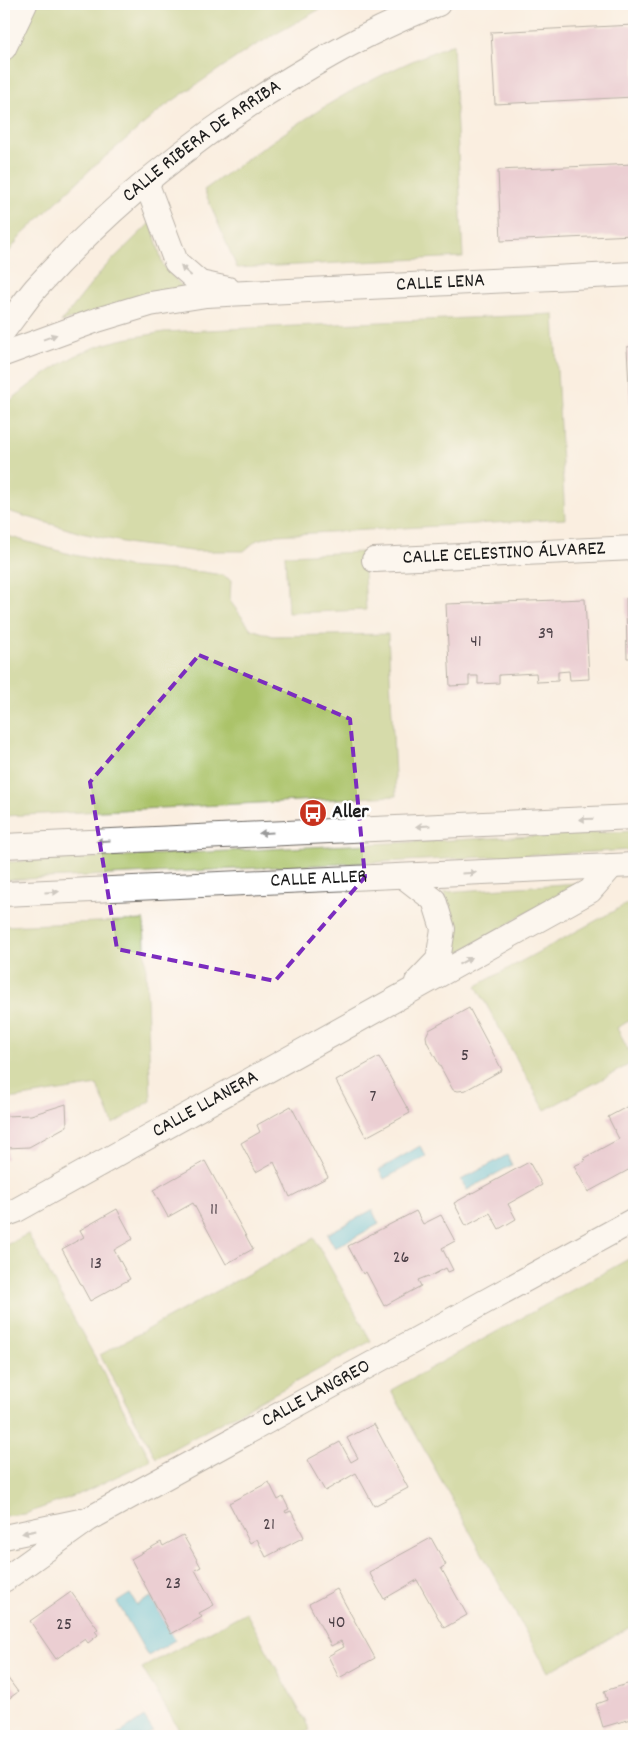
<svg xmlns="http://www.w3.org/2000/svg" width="638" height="1740" viewBox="0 0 638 1740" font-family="Dekko,sans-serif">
<rect width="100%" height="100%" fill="#fff"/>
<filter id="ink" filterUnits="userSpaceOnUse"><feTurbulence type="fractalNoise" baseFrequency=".02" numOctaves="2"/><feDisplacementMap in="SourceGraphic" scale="10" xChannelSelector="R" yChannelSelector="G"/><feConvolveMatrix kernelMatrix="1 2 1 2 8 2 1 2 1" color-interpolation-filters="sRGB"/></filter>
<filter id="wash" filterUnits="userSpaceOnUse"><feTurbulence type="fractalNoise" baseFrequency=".0096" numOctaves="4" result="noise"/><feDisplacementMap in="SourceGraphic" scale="20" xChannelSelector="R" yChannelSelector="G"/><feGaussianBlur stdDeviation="1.12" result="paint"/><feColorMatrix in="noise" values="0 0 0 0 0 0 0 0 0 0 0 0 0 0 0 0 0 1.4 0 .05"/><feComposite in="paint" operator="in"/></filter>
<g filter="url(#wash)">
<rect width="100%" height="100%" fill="#faeee0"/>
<g fill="#abc369" stroke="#647042">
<polygon points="35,4 329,4 249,49 165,106 92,168 20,237 4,259 4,70"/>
<path d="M 453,44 L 463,257 L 237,268 L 204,190 C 239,165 274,139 310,116 C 354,87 404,63 453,44 Z"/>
<polygon points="151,222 163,265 186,291 61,322 104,268"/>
<path d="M 554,314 L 565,519 L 276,535 L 257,540 L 244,551 L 192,551 L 132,544 L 81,533 L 4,510 L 4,406 C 31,383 68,355 102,345 C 122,338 144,336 164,332 Z"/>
<polygon points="4,535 66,553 128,567 203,572 222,575 231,580 230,601 251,629 273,636 388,634 396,796 4,816"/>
<polygon points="363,552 366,610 288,613 285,555"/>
<polygon points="634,831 634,850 4,880 4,862"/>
<polygon points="578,883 448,959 455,921 444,892"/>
<polygon points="634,900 634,1018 617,1028 634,1062 545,1110 476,986"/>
<polygon points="144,920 151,1101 113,1124 97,1085 16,1098 4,1099 4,926"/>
<polygon points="28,1234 151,1460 82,1493 25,1514 4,1516 4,1246"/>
<polygon points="314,1238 371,1341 156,1458 100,1355"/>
<polygon points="634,1256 634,1625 548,1672 391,1390"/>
<polygon points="246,1612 310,1730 299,1736 183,1736 142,1668"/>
</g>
<g fill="#5cc2da" stroke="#3c6f7b">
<polygon points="420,1146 426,1156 384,1179 379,1170"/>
<polygon points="507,1155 512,1165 467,1190 461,1180"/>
<polygon points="372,1210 379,1224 335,1248 327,1234"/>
<polygon points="130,1594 137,1605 151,1597 175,1640 148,1656 117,1602"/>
<polygon points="144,1717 153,1731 145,1736 116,1736"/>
</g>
<g id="blocks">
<g fill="#d9a7c2">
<polygon points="634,25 634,97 495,104 491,32"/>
<polygon points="634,164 634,235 501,241 498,170"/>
<polygon points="634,346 634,407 630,407 627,347"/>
<polygon points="626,598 634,598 634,662 632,662 631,658 627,658"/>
<polygon points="585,599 589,679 570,680 569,671 558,672 558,681 537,682 536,673 499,675 499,683 478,684 478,676 469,676 469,685 450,686 446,604"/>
<polygon points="469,1008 502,1070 466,1090 458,1091 453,1090 427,1042 426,1036 429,1030"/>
<polygon points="379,1057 410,1113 366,1137 336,1081"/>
<polygon points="634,1103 634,1172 632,1168 588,1192 574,1166 585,1161 584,1158 619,1139 608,1117"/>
<polygon points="66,1104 67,1126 29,1147 7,1148 7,1159 4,1159 4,1116 31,1115"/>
<polygon points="291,1106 328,1177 290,1197 274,1162 256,1172 241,1143 260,1132 257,1125"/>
<polygon points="205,1161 253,1249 226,1264 193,1203 168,1217 153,1190"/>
<polygon points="529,1162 542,1185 508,1204 516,1219 499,1229 490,1213 466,1226 454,1203"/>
<polygon points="117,1209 133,1239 114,1250 130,1279 90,1301 62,1249 84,1237 80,1230"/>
<polygon points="416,1211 423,1224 441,1215 455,1241 442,1248 453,1270 448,1272 446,1268 429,1277 428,1276 418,1280 421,1286 384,1306 366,1272 363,1274 348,1246"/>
<polygon points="374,1424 408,1488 374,1506 356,1473 325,1491 307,1460 340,1442 351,1462 358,1458 347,1438"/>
<polygon points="269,1482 278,1500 283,1497 289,1509 285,1511 286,1513 291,1511 304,1537 266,1557 257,1539 250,1543 229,1503"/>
<polygon points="183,1535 201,1567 195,1570 214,1605 199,1613 202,1617 171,1634 131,1559 161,1542 163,1546"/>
<polygon points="431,1538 446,1565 441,1568 467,1615 444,1628 417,1580 384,1599 369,1572"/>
<polygon points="337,1589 375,1658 339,1678 328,1656 344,1647 341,1641 331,1646 309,1604"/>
<polygon points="71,1592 98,1629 95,1631 98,1635 88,1643 85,1639 56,1659 30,1621"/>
<polygon points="4,1673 18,1692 4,1702"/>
<polygon points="634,1682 634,1718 603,1727 596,1704 607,1700 604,1691"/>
</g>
</g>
</g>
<g filter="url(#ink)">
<use href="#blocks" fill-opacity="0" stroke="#6a6661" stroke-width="1"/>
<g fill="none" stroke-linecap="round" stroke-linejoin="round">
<g stroke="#6a6661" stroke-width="26">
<g id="street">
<polyline points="4,48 25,4"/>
<polyline points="146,182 176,262 200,283 228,289"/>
<path id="s1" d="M 4,330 C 15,316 25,301 36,288 C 111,205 197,135 293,77 C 341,48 385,24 438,4"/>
<path id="s2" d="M 4,354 L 97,320 L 150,304 L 206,295 L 634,274"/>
<path id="s3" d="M 374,560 L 634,548"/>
<polyline points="4,846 634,817"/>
<polyline points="403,876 434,900 443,929 438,960 417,982"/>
<path id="s4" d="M 4,894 L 634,865"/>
<path id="s5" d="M 4,1215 L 15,1211 L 590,891 L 612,866"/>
<polyline points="4,1537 80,1521"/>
<path id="s6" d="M 4,1580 L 89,1519 L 634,1220"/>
</g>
</g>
<use href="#street" stroke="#fff" stroke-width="24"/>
</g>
<defs><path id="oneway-solid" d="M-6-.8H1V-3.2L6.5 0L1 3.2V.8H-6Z" transform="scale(1.25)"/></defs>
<g fill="#999">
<use href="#oneway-solid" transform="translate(186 271) rotate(-138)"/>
<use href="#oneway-solid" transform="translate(50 337) rotate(-20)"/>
<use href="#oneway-solid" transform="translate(586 819) rotate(178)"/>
<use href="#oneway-solid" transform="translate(423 826) rotate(177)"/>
<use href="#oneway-solid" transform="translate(266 833) rotate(177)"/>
<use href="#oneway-solid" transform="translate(103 841) rotate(177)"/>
<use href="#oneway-solid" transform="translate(469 873) rotate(-3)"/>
<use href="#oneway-solid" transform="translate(52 892) rotate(-3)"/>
<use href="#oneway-solid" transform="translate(465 961) rotate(-29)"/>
<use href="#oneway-solid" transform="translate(29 1532) rotate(168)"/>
</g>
</g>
<path d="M0 0H638V1740H0ZM 199,655 L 350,719 L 365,877 L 275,981 L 117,949 L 90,782 Z" fill="#faeee0" fill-opacity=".55" fill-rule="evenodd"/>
<path fill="none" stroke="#7b2cbf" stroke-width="4" stroke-dasharray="10 6" stroke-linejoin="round" d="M 199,655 L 350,719 L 365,877 L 275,981 L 117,949 L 90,782 Z"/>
<defs>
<g id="bus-disc" transform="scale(1.4375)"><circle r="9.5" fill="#c8321e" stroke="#fff"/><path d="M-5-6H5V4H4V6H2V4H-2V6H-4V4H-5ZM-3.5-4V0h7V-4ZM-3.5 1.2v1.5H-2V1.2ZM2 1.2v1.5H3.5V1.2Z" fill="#fff"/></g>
</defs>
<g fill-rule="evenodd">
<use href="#bus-disc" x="313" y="813"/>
</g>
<g text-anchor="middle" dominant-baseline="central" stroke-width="5" stroke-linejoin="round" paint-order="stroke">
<g font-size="18" fill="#4b3f46">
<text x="546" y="634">39</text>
<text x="476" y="642">41</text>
<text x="465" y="1056">5</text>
<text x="373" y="1097">7</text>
<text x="214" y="1210">11</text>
<text x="401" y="1258">26</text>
<text x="96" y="1264">13</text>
<text x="269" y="1525">21</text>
<text x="173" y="1584">23</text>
<text x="337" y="1623">40</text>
<text x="64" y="1625">25</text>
</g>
<g font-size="20" fill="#1c1c1c" stroke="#fff">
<text stroke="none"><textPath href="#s1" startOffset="275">CALLE RIBERA DE ARRIBA</textPath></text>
<text stroke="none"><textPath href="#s2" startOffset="446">CALLE LENA</textPath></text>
<text stroke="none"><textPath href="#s3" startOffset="130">CALLE CELESTINO ÁLVAREZ</textPath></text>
<text stroke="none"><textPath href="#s4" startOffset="315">CALLE ALLER</textPath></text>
<text stroke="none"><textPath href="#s5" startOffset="230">CALLE LLANERA</textPath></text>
<text stroke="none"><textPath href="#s6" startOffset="364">CALLE LANGREO</textPath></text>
</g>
<g font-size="20" font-weight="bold" fill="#1c1c1c" stroke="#fff" text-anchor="start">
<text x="332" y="813">Aller</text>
</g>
</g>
<rect width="638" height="1740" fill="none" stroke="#fff" stroke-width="20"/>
</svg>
